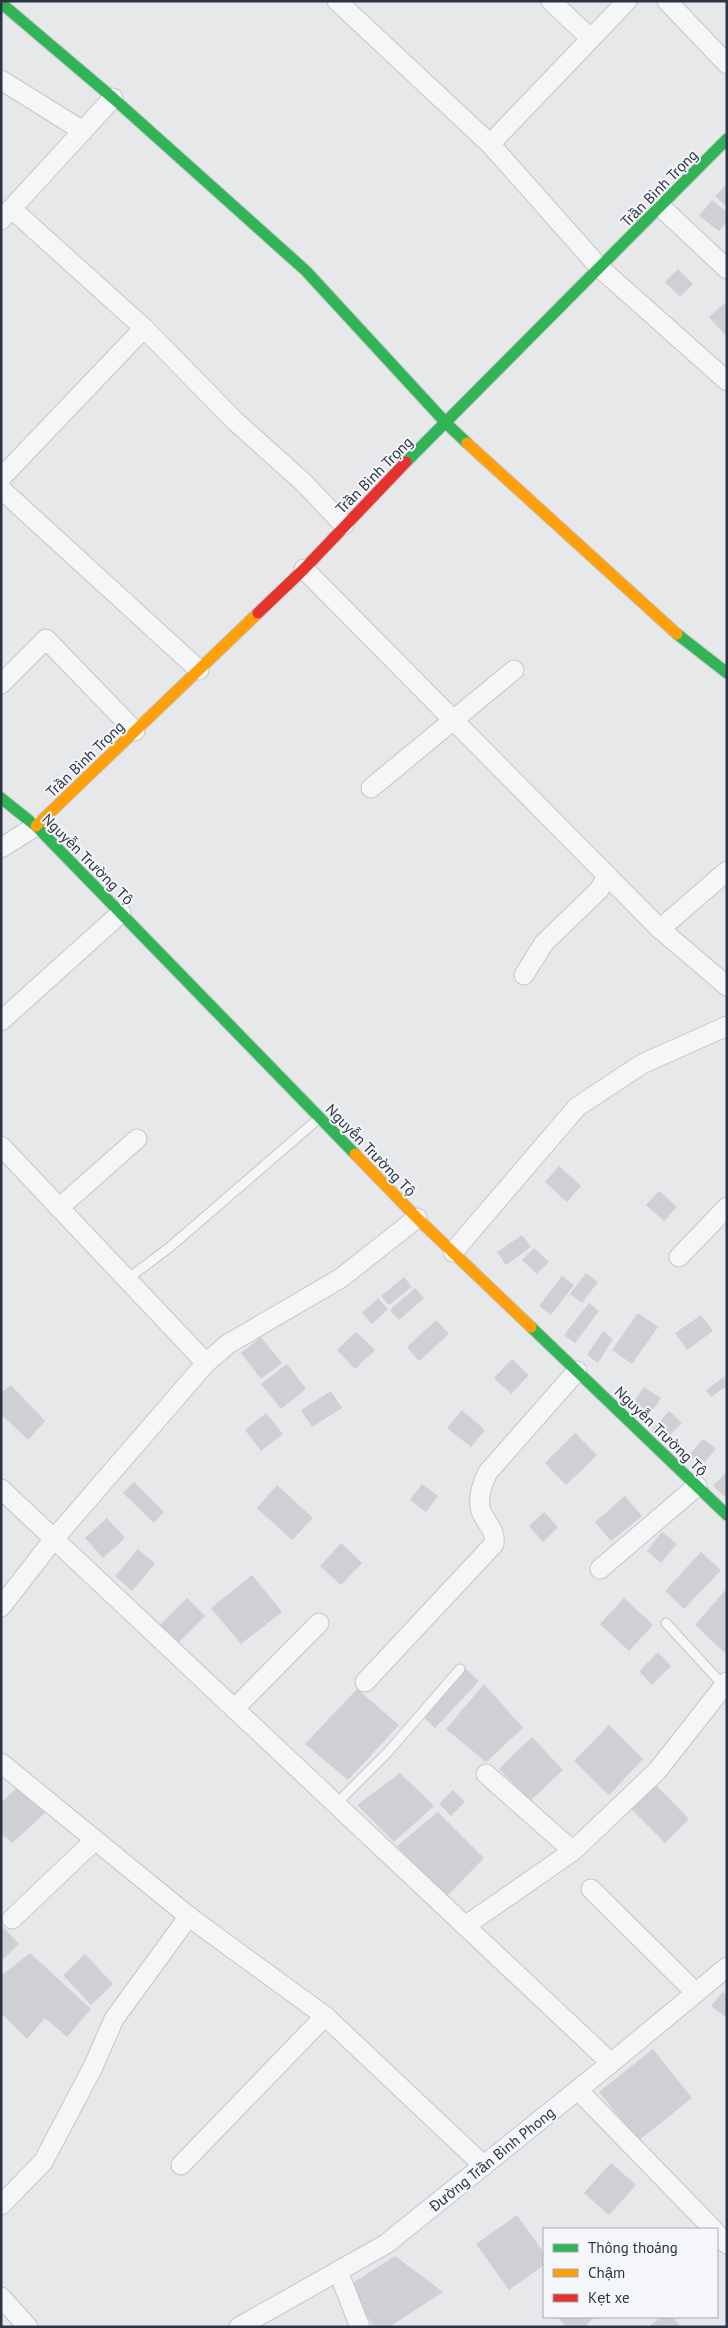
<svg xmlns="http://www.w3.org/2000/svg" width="728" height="2328" viewBox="0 0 728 2328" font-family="'PT Sans',sans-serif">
<rect width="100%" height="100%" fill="#e6e8ea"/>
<g fill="#ced0d3">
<polygon points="727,184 727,207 715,196"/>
<polygon points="712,200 727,212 727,221 719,231 699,216"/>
<polygon points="678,269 693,284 680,297 665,282"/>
<polygon points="727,301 727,337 709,317"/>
<polygon points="559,1166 581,1186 567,1202 545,1182"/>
<polygon points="659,1191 677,1207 664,1221 646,1205"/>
<polygon points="522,1235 531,1247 506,1265 497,1252"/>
<polygon points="534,1248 549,1262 537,1274 522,1260"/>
<polygon points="586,1273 598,1282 582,1303 570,1294"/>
<polygon points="562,1276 574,1285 551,1315 539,1306"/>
<polygon points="404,1277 412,1287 389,1305 381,1296"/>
<polygon points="415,1288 424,1298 399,1320 390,1310"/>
<polygon points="378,1298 388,1309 372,1324 362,1313"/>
<polygon points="589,1303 599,1311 575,1343 564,1335"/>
<polygon points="638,1313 658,1327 632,1364 612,1350"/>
<polygon points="701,1315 713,1331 687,1350 675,1333"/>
<polygon points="436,1320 449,1334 419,1361 407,1347"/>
<polygon points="603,1331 613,1339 598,1363 587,1355"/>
<polygon points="356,1332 375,1350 355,1369 337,1350"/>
<polygon points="261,1337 282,1363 261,1379 241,1353"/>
<polygon points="512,1359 529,1375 511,1394 494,1378"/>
<polygon points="287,1364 306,1389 281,1409 261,1384"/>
<polygon points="724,1377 727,1386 711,1397 706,1390"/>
<polygon points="11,1385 45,1421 28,1440 1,1414 1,1393"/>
<polygon points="644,1387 661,1398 647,1418 630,1407"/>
<polygon points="331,1391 342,1408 312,1427 301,1410"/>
<polygon points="462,1410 485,1430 471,1447 447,1428"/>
<polygon points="669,1411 682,1423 664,1441 652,1430"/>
<polygon points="266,1413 283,1434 261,1451 245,1430"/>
<polygon points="575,1433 597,1455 566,1485 545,1463"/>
<polygon points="703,1439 716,1449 702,1465 689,1455"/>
<polygon points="727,1471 727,1498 713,1486"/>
<polygon points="134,1482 164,1512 154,1523 123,1493"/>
<polygon points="422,1484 438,1496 426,1512 410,1500"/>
<polygon points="277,1485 313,1518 292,1540 257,1508"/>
<polygon points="625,1496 642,1516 611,1541 595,1522"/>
<polygon points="544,1512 558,1527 543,1542 529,1526"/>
<polygon points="107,1518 125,1538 103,1558 85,1538"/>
<polygon points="662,1532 677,1544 661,1563 647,1551"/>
<polygon points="341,1543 362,1563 341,1585 320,1566"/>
<polygon points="138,1549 155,1564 132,1591 115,1576"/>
<polygon points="701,1552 721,1570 684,1609 665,1591"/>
<polygon points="252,1575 282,1612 241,1644 211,1608"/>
<polygon points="727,1588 727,1655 695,1625"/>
<polygon points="187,1598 205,1616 177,1644 159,1626"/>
<polygon points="624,1598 653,1625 629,1651 600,1624"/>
<polygon points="658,1652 671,1666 652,1685 639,1671"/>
<polygon points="465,1668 479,1681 435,1728 421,1715"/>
<polygon points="484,1684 523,1728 486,1762 446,1729"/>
<polygon points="357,1689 399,1725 348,1780 305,1744"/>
<polygon points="609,1725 643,1759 609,1795 574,1761"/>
<polygon points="532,1737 563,1770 530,1801 499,1769"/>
<polygon points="400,1773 434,1806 394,1842 357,1805"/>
<polygon points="655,1784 689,1819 665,1843 630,1808"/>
<polygon points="18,1787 45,1813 12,1843 1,1833 1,1803"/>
<polygon points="453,1790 465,1802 451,1816 439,1804"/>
<polygon points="438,1812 484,1858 446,1897 397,1846"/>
<polygon points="1,1925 19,1944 1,1961"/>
<polygon points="30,1953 91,2009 67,2037 45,2018 27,2039 1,2013 1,1976"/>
<polygon points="85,1954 113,1984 91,2005 63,1975"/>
<polygon points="723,1992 727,1994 727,2018 711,2006"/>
<polygon points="653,2049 692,2098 638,2141 599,2092"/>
<polygon points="611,2163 636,2185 609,2215 584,2193"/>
<polygon points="517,2215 544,2253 544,2265 509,2290 476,2244"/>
<polygon points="395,2256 443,2292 389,2327 374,2327 348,2286"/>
<polygon points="557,2317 594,2317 585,2327 567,2327"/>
<polygon points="662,2317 673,2317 681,2327 648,2327"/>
</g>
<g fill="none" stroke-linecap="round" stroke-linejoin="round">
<g stroke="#c4c6c8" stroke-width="11">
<g id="lane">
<polyline points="126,1280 170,1247 317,1120"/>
<polyline points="666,1623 724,1686"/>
<polyline points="335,1805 388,1752 460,1669"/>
</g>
</g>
<g stroke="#c4c6c8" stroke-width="21">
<g id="street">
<polyline points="337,1 490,144 600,268 727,381"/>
<polyline points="551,1 590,38"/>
<polyline points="667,1 727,64"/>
<polyline points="1,80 83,131"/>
<polyline points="490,144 627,1"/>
<polyline points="661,207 727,269"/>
<polyline points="12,209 144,328 234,420 303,482 344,525"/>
<polyline points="1,220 113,98"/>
<polyline points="1,478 144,328"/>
<polyline points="1,489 199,670"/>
<polyline points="304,569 660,929 727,986"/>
<polyline points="1,684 46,639 135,731"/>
<polyline points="371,788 514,670"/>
<polyline points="1,848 36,826"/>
<polyline points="660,929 727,871"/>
<polyline points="524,975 544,943 599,890 607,876"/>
<polyline points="1,1021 121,913"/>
<polyline points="1,1146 206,1363"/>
<polyline points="59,1208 137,1139"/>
<polyline points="453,1252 577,1107 642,1064 727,1026"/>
<polyline points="679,1257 727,1207"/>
<polyline points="1,1489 611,2063"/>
<polyline points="600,1569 697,1486"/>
<polyline points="1,1607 53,1540 206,1363 228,1344 341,1278 417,1218"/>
<path d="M 365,1682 L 494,1544 C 496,1529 486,1524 481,1511 C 477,1498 482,1484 488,1472 L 577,1371"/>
<polyline points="234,1709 319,1623"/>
<polyline points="1,1763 192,1919 325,2016 484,2166"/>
<polyline points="486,1774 573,1851"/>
<polyline points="591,1889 696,1993"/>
<polyline points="12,1919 95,1840"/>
<polyline points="465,1926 573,1851 657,1771 727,1682"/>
<polyline points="578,2090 713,2229"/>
<polyline points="181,2165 325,2016"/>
<polyline points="1,2205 43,2162 93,2067 114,2019 189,1916"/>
<polyline points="717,2234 727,2244"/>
<polyline points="338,2271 360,2327"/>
<polyline points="1,2297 28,2327"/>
<polyline points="239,2327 386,2244 611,2063 727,1967"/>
</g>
</g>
<g stroke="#c4c6c8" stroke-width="13">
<g id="fast">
<polyline points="1,3 113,98 306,271 447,424 467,443"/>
<polyline points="406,462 727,139"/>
<polyline points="677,634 727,673"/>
<polyline points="1,798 36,826 355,1154"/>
<polyline points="531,1327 727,1515"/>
</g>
</g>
<g stroke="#c4c6c8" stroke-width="13">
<g id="slow">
<polyline points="467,443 677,634"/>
<polyline points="36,826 258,613"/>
<polyline points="355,1154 417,1218 531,1327"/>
</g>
</g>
<g stroke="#c4c6c8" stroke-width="13">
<polyline id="jam" points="258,613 304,569 406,462"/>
</g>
<use href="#lane" stroke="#f5f6f7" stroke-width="9"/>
<use href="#street" stroke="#f5f6f7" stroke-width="19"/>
<use href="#fast" stroke="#30b455" stroke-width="11"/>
<use href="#slow" stroke="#ff9f0a" stroke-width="11"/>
<use href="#jam" stroke="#e5322d" stroke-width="11"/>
</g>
<g text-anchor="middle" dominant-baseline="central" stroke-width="4" stroke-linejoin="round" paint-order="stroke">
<g font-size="15" fill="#2b3445" stroke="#f4f6f9">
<text transform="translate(659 188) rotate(-45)">Trần Bình Trọng</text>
<text transform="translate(374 475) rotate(-45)">Trần Bình Trọng</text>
<text transform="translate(85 759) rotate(-44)">Trần Bình Trọng</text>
<text transform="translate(88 859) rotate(45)">Nguyễn Trường Tộ</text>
<text transform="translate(371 1150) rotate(46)">Nguyễn Trường Tộ</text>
<text transform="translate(661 1431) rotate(44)">Nguyễn Trường Tộ</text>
<text transform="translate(492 2159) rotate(-39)">Đường Trần Bình Phong</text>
</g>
</g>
<rect width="728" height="2328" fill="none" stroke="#2b3445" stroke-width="5"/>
<rect x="543" y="2228" width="175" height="90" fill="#f4f6f9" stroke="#a4a8b1"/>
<rect x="553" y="2244" width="25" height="8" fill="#30b455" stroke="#a4a8b1"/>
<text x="588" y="2253" font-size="15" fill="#2b3445">Thông thoáng</text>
<rect x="553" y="2269" width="25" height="8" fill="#ff9f0a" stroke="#a4a8b1"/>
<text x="588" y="2278" font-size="15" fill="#2b3445">Chậm</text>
<rect x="553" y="2294" width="25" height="8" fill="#e5322d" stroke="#a4a8b1"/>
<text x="588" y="2303" font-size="15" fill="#2b3445">Kẹt xe</text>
</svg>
